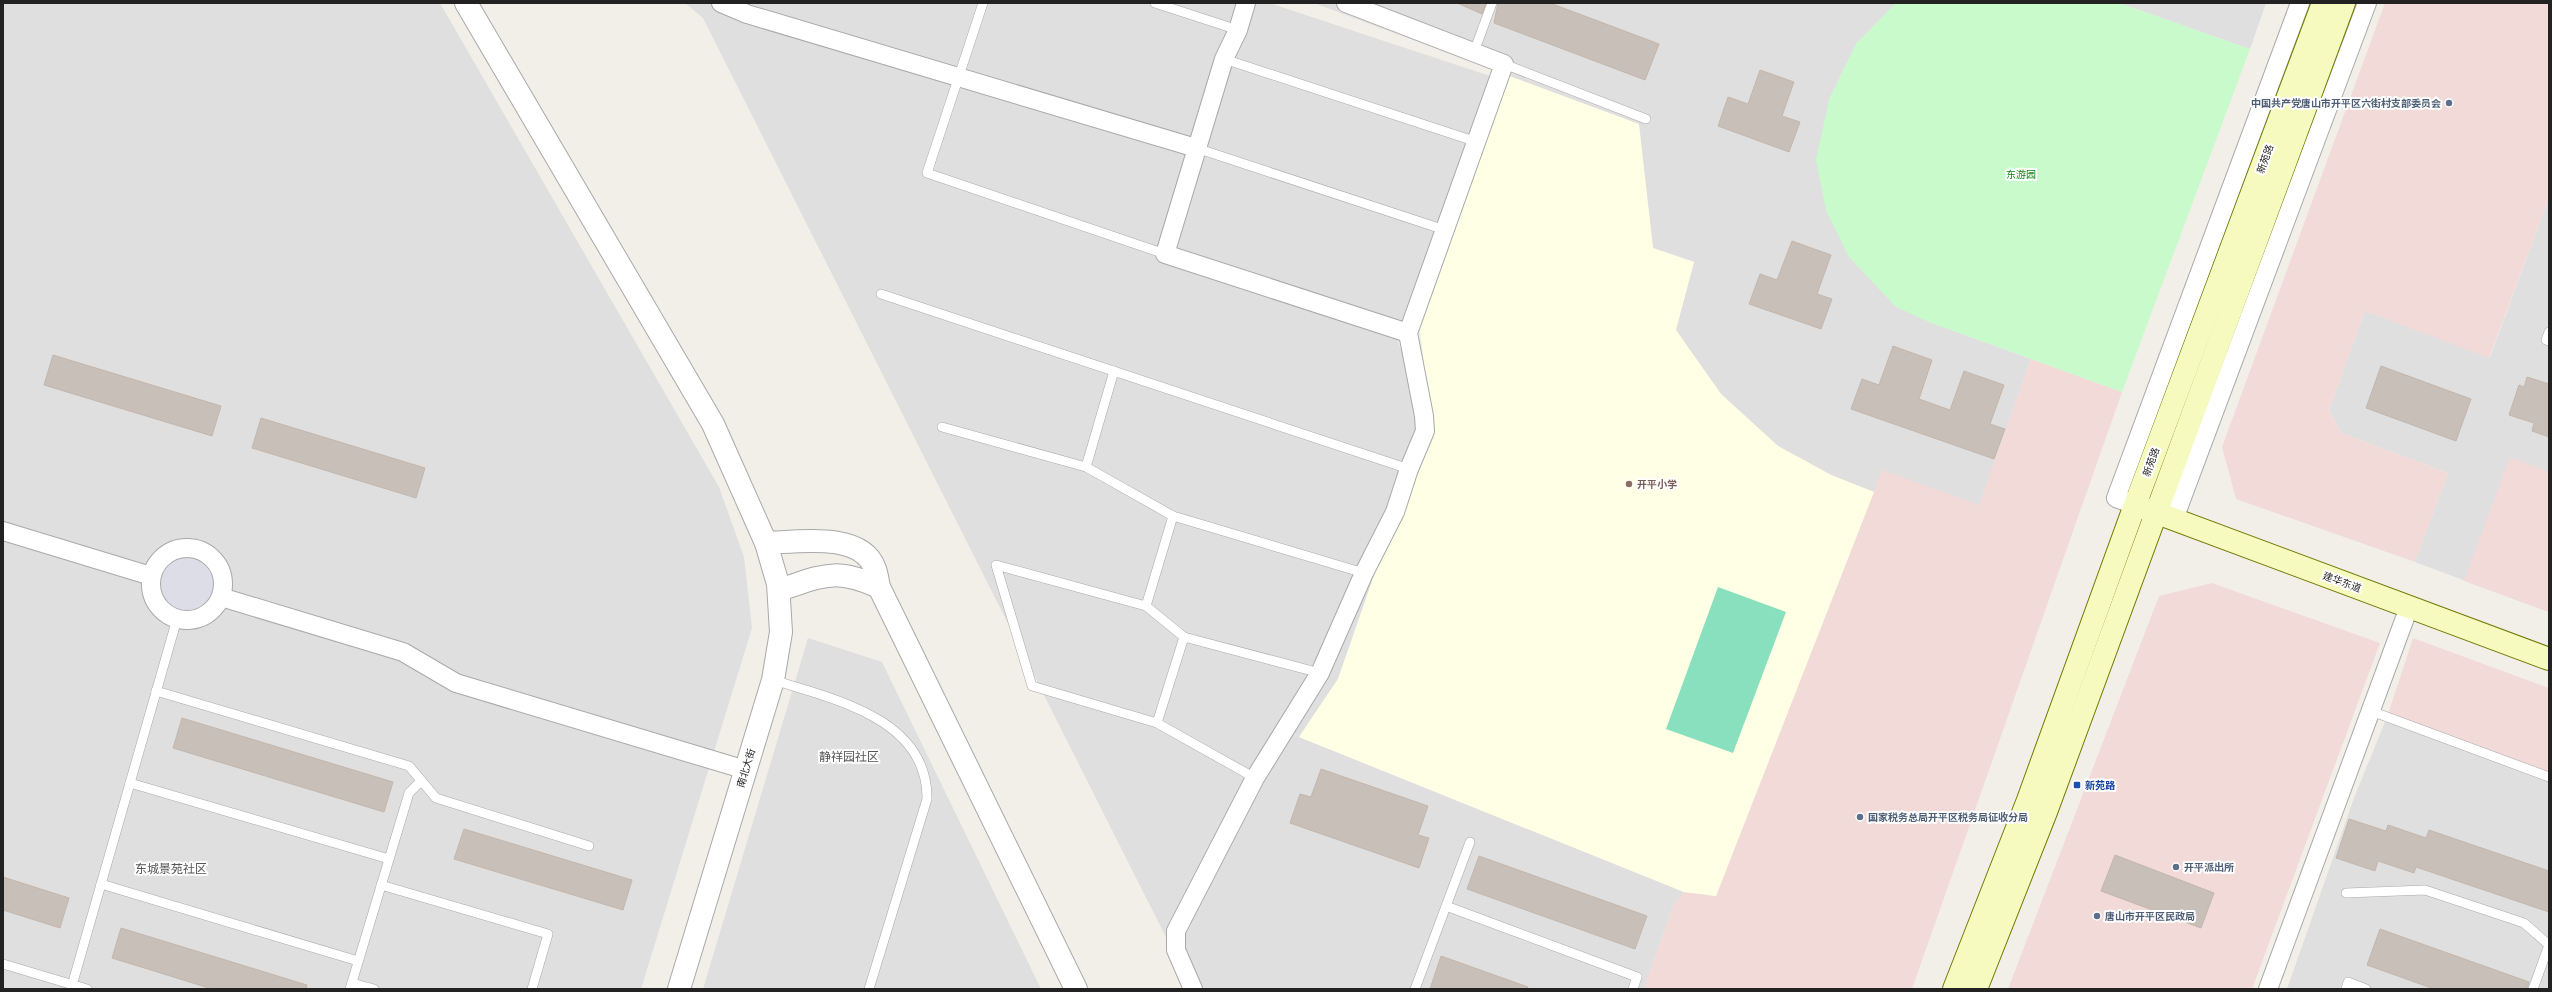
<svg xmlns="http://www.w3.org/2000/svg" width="2552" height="992" viewBox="0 0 2552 992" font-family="Arial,'Noto Sans SC',sans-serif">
<rect width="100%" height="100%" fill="#f2efe9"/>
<g fill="#e0dfdf">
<polygon points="3,3 440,3 719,487 744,557 752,628 641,989 3,989"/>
<polygon points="685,3 1269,3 1490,76 1398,342 1430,414 1338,679 1299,737 1684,892 1673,906 1644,989 1192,989 703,18"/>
<polygon points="1314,3 1896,3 1856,44 1829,100 1929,322 2031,359 1979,506 1882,471 1874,492 1831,475 1778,446 1721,394 1675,330 1694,262 1653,248 1638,124"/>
<polygon points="2119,3 2266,3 2250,49"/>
<polygon points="2549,198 2549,612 2415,562 2448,473 2341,433 2329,410 2365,311 2490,357"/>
<polygon points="808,638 882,662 1041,989 703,989"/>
<polygon points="2387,717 2549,777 2549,989 2287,989 2354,798"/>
</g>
<g fill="#f2dad9">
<polygon points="2385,3 2549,3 2549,198 2489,358 2365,311 2329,410 2341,433 2448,473 2415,562 2236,499 2222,447"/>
<polygon points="2031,359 2122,392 1912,989 1644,989 1673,906 1684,892 1716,896 1882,470 1979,505"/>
<polygon points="2510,457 2549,472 2549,612 2464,581"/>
<polygon points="2212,583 2380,643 2252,989 2008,989 2159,596"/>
<polygon points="2413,638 2549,688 2549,777 2387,717"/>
</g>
<polygon fill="#ffffe5" points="1509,76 1639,124 1653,248 1694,262 1676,330 1721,394 1778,446 1831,475 1874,492 1716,896 1684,892 1299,737 1338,679 1430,415 1420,330"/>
<polygon fill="#c8facc" points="1896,3 2119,3 2250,49 2122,392 1929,322 1896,307 1849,257 1826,210 1816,160 1829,100 1856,44"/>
<polygon fill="#88e0be" points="1718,587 1786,612 1733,753 1666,729"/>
<circle fill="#dddde8" cx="186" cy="584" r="30"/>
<g fill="#c7bfb8" stroke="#c4b6ab">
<polygon points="1457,3 1486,3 1482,14"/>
<polygon points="1498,3 1550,3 1659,44 1645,80 1494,23"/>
<polygon points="1760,70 1794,82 1782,116 1800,122 1789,152 1718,126 1728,97 1748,104"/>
<polygon points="1792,241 1831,255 1817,294 1832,299 1821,329 1749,304 1760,274 1777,280"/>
<polygon points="1893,346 1932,360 1919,399 1950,410 1964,371 2004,385 1990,424 2005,429 1994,459 1851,409 1862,379 1879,385"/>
<polygon points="53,355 221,406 212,436 44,385"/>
<polygon points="2381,366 2471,399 2456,441 2366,408"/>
<polygon points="2527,377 2549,384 2549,437 2532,431 2534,423 2509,415 2519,385 2524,387"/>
<polygon points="261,418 425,468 416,498 252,448"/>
<polygon points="182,718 393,782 384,812 173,748"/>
<polygon points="1321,769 1428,806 1418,835 1429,838 1419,868 1290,823 1300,794 1311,797"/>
<polygon points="2349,819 2386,831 2388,825 2426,838 2429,830 2549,871 2549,912 2416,867 2414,873 2378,861 2375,871 2336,858"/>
<polygon points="464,829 632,880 623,910 454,859"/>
<polygon points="2115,855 2214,893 2201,928 2101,891"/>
<polygon points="1479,856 1647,916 1635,949 1467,889"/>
<polygon points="3,877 69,898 60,928 3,910"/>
<polygon points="121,928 307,985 306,989 212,989 112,958"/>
<polygon points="2380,929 2529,982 2527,989 2434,989 2367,965"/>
<polygon points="1441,956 1528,987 1527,989 1430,989"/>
</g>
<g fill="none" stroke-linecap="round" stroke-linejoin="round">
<g stroke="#a9a9a9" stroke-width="10">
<g id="service">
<polyline points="983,3 927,173 1165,254"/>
<polyline points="1155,3 1238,30"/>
<polyline points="1474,52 1492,3"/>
<polyline points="1224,59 1477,142"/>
<polyline points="1504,64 1646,119"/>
<polyline points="1196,148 1445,230"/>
<polyline points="881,294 1409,469"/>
<polyline points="2549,332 2546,340 2549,341"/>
<polyline points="942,427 1086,467 1173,516 1364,573"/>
<polyline points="1086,467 1114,371"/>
<polyline points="1146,606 1173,516"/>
<path d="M 773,680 C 834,699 928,719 927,799 L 869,989"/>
<polyline points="156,691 409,766 436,798 589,846"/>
<polyline points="2371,711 2549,777"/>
<polyline points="1157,723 1184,637"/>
<polyline points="1255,778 1157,723 1032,686 996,565 1146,606 1184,637 1320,673"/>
<polyline points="130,783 389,859"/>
<polyline points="101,884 358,961"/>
<polyline points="381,885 548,934 532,989"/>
<polyline points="2346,893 2425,890 2524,923 2549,945"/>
<polyline points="1446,906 1637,977 1633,989"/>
<polyline points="3,964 87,989"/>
<polyline points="352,983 374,989"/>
<polyline points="71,989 177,619"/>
<polyline points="350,989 409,793 421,781"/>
<polyline points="1415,989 1470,842"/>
<polyline points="2346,989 2348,982 2366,989"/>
<polyline points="2533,989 2549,945"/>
</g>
</g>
<g stroke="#a9a9a9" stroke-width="20">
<g id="minor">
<polyline points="721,3 747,14 1196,148"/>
<polyline points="1246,3 1238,30 1224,59 1165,254 1408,333"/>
<polyline points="2135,505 2116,498 2300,3"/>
<polyline points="2174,519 2367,3"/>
<polyline points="3,531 151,576"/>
<circle cx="187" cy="584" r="36"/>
<polyline points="221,597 403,652 456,683 746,770"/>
<polyline points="1193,989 1176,950 1176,931 1255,778 1320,673 1364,573 1395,512 1409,469 1425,431 1424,416 1408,333 1504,64 1346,3"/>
<polyline points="2268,989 2409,607"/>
</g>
</g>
<g stroke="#a9a9a9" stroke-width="24">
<g id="tertiary">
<polyline points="466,3 713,424 766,543 778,584 781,632 773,680 679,989"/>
<path d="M 766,543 C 797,542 862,531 875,569 C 877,575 878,582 879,587 L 1076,989"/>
<path d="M 779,590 C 823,576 834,567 879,587"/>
</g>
</g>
<g stroke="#707d05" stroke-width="24">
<g id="secondary">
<polyline points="2141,507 2549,659"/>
<polyline points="1954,989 2028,800 2135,505 2323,3"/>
<polyline points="1976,989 2046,812 2344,3"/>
</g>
</g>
<use href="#service" stroke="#fff" stroke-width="9"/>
<use href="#minor" stroke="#fff" stroke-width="18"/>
<use href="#tertiary" stroke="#fff" stroke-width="22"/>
<use href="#secondary" stroke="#f7fabf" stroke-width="22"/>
</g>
<g fill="#5c6f8a" stroke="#fff" stroke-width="1.5">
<circle cx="2449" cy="103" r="4"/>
<circle cx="1860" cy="817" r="4"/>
<circle cx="2176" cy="867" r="4"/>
<circle cx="2097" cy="916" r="4"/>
</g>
<circle fill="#8d6e63" stroke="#fff" stroke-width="1.5" cx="1629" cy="484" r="4"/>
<rect fill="#1a4fb4" stroke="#fff" stroke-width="1.5" x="2073" y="781" width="8" height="8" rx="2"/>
<g text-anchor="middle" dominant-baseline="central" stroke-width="4" stroke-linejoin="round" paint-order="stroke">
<g font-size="10" font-weight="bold" fill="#4e5e75" stroke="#fff" text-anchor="start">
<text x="2441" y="103" text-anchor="end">中国共产党唐山市开平区六街村支部委员会</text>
<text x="1868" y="817">国家税务总局开平区税务局征收分局</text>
<text x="2184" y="867">开平派出所</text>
<text x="2105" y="916">唐山市开平区民政局</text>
</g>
<g font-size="10" fill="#222" stroke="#fff">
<text transform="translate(2265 159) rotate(-70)">新苑路</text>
<text transform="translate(2151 462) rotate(-70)">新苑路</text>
<text transform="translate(2342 582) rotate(20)">建华东道</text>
<text transform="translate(746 768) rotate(-73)">南北大街</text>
</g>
<g font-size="10" fill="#0c8416" stroke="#fff">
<text x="2021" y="174">东游园</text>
</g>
<g font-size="10" font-weight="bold" fill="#785e54" stroke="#fff" text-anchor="start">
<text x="1637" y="484">开平小学</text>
</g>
<g font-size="10" font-weight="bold" fill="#164399" stroke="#fff" text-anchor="start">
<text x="2085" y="785">新苑路</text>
</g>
<g font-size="12" fill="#555" stroke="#fff">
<text x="849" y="757">静祥园社区</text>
<text x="171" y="869">东城景苑社区</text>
</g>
</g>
<rect width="2552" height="992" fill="none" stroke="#222222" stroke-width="8"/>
</svg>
